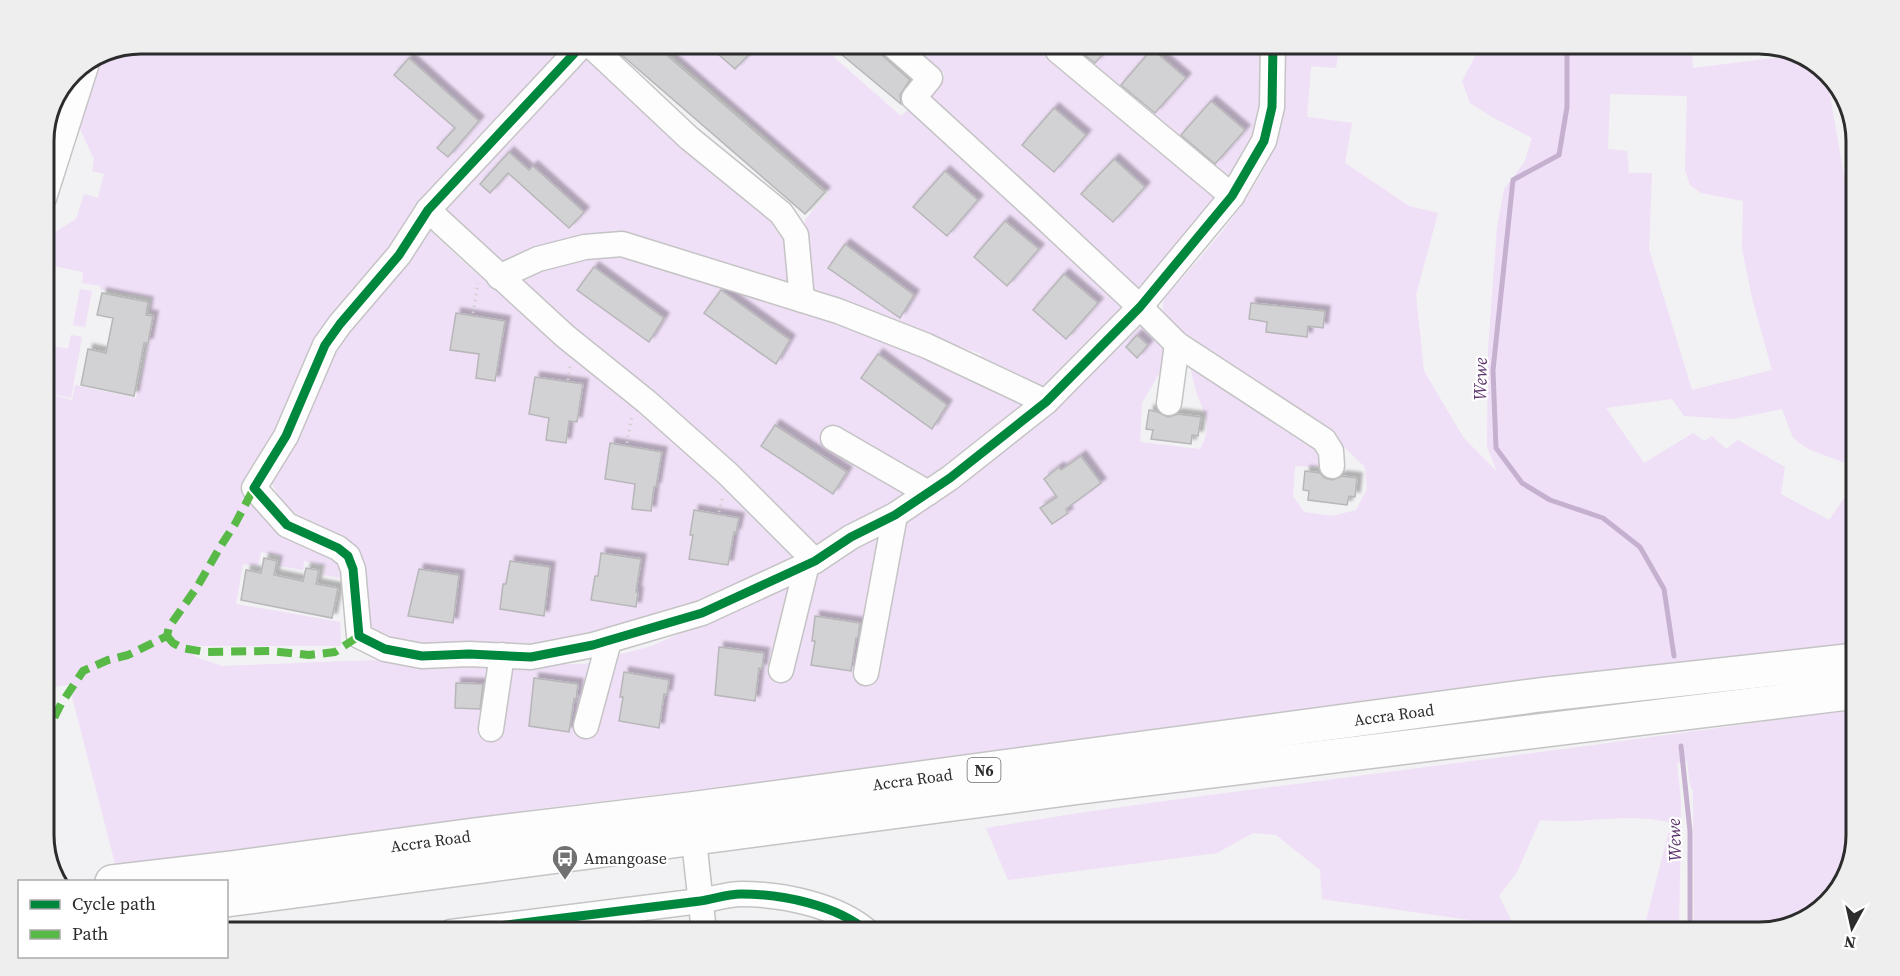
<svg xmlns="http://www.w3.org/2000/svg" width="1900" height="976" viewBox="0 0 1900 976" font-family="'Source Serif 4',serif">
<defs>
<filter id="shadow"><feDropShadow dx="5" dy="-5" stdDeviation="1.5" flood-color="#0004"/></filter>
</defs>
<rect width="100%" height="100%" fill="#f2f1f3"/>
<g fill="#efdff7" fill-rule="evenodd">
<path d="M 141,44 L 568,44 L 336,322 L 248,490 L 342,561 L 340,578 L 323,575 L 325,566 L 304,561 L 303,570 L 279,566 L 280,556 L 261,552 L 258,566 L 243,564 L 236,604 L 340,622 L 341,646 L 183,646 L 196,657 L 222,666 L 376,660 L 448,665 L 584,664 L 652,646 L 778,589 L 899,526 L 1142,318 L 1164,343 L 1167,360 L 1142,403 L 1140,442 L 1200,449 C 1213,426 1205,416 1197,394 C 1193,381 1190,366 1186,352 L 1318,442 L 1321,467 L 1295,466 L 1293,496 L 1304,512 L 1332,516 L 1356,510 L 1367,489 L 1365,467 L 1344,447 L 1184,341 C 1171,328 1160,318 1164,299 C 1210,246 1272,183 1284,112 C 1288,92 1284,65 1284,44 L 1340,44 L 1336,68 L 1311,66 L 1307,117 L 1352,123 L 1345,163 L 1409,206 L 1438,213 L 1416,295 L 1424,371 L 1463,437 L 1497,472 L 1487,446 L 1488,350 L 1497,228 L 1504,189 L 1524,163 L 1532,138 L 1492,117 L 1470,103 L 1462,81 L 1479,49 L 1486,44 L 1691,44 L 1693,68 L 1781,57 L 1781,49 L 1802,53 L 1840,87 L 1829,90 L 1856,243 L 1856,467 L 1808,449 L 1793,438 L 1782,409 L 1733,419 L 1684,416 L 1672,399 L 1606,408 L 1644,463 L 1693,433 L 1704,441 L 1712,436 L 1726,449 L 1738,440 L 1785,467 L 1781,494 L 1829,520 L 1856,481 L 1856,646 L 1041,751 L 551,807 L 117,871 L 69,685 L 44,688 L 44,393 L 72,400 L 75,385 L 136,398 L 155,314 L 150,313 L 152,298 L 100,289 L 101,286 L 82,283 L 83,272 L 44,264 L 44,239 L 76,219 L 84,194 L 98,198 L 104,174 L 92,171 L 94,159 L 78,125 L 84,114 L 102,59 ZM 1610,94 L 1687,96 L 1685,170 L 1690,185 L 1701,193 L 1743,201 L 1742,249 L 1752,298 L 1772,370 L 1692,390 L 1649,249 L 1652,173 L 1629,173 L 1627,151 L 1608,149 Z"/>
<polygon points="660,44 819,44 901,116 913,105 925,97 945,74 911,44 1265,44 1265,114 1250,154 1133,304 1044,391 999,423 963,457 914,493 814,551 509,277 614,249 810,313 970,371 982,354 807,299 805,220 829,192"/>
<polygon points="588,49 786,226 800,296 642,247 500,270 446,211 447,204"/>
<path d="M 427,227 C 481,283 546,327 604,378 C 671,435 740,497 802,560 L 710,606 L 526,649 L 401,646 L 365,631 L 365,587 L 319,530 L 288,508 L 277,493 L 270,479 L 335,340 Z"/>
<polygon points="80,289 92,291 85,327 73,325"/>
<polygon points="71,335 82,337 71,398 44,392 44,366 48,345 68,349"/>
<path d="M 1856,708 L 1856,835 L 1847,878 L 1813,916 L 1760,932 L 1694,932 L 1693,792 L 1690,785 L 1687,761 L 1677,763 L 1681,801 L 1679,932 L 1643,932 L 1671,823 C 1628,811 1585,825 1540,820 L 1517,872 L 1499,896 L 1517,932 L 1490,932 L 1491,923 L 1322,899 L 1320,870 L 1276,835 L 1253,833 L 1217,853 L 1008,880 L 986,828 C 1109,807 1234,792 1358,776 C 1524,754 1691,733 1856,708 Z"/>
</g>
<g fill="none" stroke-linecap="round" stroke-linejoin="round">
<g stroke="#c6b0cf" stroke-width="5">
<polyline points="1567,44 1567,107 1559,155 1513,180 1493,370 1496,448 1522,483 1550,500 1603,518 1640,547 1664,589 1674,656"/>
<polyline points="1681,746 1690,831 1690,932"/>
</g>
</g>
<g fill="#d2d1d3" stroke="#b7b6b8" stroke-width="1.5" filter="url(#shadow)">
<polygon points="609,44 654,44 825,192 805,214"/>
<polygon points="728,44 759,44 735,69 718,54"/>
<polygon points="829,44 877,44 882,55 910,80 900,95 901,104"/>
<polygon points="1071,44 1112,44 1095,63"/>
<polygon points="1152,49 1186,78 1155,113 1121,85"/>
<polygon points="409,58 479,121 448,157 437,148 455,128 394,75"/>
<polygon points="1211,101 1245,130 1215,164 1181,135"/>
<polygon points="1054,108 1086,135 1054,172 1022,145"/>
<polygon points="509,152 529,170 533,166 584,212 569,228 508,173 490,193 480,184"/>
<polygon points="1114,159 1145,187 1113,222 1081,194"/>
<polygon points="945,171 978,200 947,236 913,207"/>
<polygon points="1005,221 1039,249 1007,286 974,257"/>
<polygon points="845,244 914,295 900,318 828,268"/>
<polygon points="594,267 664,318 649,342 577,290"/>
<polygon points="1064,274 1098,303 1066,339 1033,310"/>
<polygon points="721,290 790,340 776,364 704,313"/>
<polygon points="102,293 148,302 146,315 153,316 148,343 144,343 134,396 81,385 88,349 106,353 113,318 97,315"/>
<polygon points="1251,303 1325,311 1323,328 1308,326 1307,337 1266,332 1267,322 1249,319"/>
<polygon points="456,313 505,321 495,381 476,378 479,354 450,350"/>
<polygon points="1137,335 1148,345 1137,358 1126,347"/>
<polygon points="878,354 947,405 932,429 861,378"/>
<polygon points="535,377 583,384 577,422 569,421 566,443 546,440 549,418 529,414"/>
<polygon points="1149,410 1158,412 1168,417 1178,414 1201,417 1198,436 1192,435 1191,444 1151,439 1153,430 1146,429"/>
<polygon points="775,425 847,472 833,494 761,446"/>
<polygon points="610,443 662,452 656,487 654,487 651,511 632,509 635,484 605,479"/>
<polygon points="1081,456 1101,483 1066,509 1068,513 1052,524 1040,508 1057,497 1044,479 1059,467 1061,470"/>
<polygon points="1305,471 1320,473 1325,478 1332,480 1342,476 1357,478 1355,497 1349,496 1347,505 1308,500 1309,491 1303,490"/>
<polygon points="694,510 739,518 736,533 734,532 728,565 689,559 693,535 690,535"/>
<polygon points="601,553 641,559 636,592 638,592 636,607 591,600 595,576 598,576"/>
<polygon points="264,558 277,561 274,575 303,581 306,568 319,570 316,584 338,588 332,618 241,600 246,570 261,573"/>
<polygon points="510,561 550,567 544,616 500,609 503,584 506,584"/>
<polygon points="419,569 459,575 453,623 408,616"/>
<polygon points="815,616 860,623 858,638 856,638 851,671 811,665 815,641 812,641"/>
<polygon points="719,647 764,653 762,669 759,668 755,701 715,695"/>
<polygon points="624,672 669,680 667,695 664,694 659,728 619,721 623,697 620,697"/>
<polygon points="534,678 578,684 576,700 574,699 569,732 529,726"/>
<polygon points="456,683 483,684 480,709 455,708"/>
</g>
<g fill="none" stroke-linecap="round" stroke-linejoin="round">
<g stroke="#c5c4c5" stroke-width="27">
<g id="minor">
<polyline points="583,44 428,210 399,255 340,324 325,345 286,436 254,488 287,525 338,548 348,556 353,569 359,636 385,649 422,656 469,654 531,657 593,645 702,613 815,561 851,537 895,515 950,478 1046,402 1140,307 1232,196 1264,141 1272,107 1273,44"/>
<polyline points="589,44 689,138 781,213 796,235 802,300"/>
<polyline points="891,44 930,78 914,98 1033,207 1140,307 1177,344 1324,440 1331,451 1332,466"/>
<polyline points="1058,51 1232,196"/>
<polyline points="44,198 86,66"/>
<polyline points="428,210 565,336 647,402 727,473 815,561"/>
<polyline points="499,277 538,259 585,247 622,244 838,311 927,346 1046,402"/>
<polyline points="1169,403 1177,344"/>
<polyline points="833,438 928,493"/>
<polyline points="781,670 807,564"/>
<polyline points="866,673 895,515"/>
<polyline points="586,726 609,641"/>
<polyline points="491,729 502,655"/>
<polyline points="692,822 704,932"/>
<path d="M 451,932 L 700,901 C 713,899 728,894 741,894 C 782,894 837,905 868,932"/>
</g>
</g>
<g stroke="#c5c4c5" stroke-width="36">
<g id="highway">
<path id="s1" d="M 112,882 L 232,868 L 474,835 L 690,809 L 1539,695 L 1856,660"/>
<polyline points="226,900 1073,788 1856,692"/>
</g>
</g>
<g stroke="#d1d0d1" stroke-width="3" stroke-dasharray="1.5 4.5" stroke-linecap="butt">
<polyline points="473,313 478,283"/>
<polyline points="568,380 570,365"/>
<polyline points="627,443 632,415"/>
<polyline points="719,512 723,496"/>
</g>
<use href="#minor" stroke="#fdfdfd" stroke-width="24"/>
<use href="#highway" stroke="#fdfdfd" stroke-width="33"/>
<g stroke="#58b947" stroke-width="8" stroke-dasharray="15 8" stroke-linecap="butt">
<polyline points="167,636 173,643 182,648 205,652 270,651 309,655 335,652 359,636"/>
<polyline points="44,738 61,704 83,671 108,660 128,655 167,636 169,627 197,587 222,544 235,524 254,488"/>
</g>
<g stroke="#fff" stroke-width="13">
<g id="cycleway">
<polyline points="583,44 428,210 399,255 340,324 325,345 286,436 254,488 287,525 338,548 348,556 353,569 359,636 385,649 422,656 469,654 531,657 593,645 702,613 815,561 851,537 895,515 950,478 1046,402 1140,307 1232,196 1264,141 1272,107 1273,44"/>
<path d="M 451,932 L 700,901 C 713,899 728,894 741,894 C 782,894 837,905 868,932"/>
</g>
</g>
<use href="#cycleway" stroke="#00873e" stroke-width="9"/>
</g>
<defs>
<g id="bus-pin" transform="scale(1.35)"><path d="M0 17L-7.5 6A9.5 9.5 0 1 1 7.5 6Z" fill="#727172" stroke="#fff"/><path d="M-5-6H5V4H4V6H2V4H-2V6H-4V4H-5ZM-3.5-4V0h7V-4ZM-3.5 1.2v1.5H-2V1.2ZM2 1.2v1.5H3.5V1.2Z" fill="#fff"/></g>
</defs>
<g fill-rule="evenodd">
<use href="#bus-pin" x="565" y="858"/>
</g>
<g text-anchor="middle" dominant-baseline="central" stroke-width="4.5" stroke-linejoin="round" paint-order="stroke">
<rect fill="#fff" stroke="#6c6b6c" stroke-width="1.5" x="967.5" y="758" width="33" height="24" rx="4.5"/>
<g font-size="15" font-weight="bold" fill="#2d2c2d">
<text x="984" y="770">N6</text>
</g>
<g font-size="16" fill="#2d2c2d" stroke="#fff">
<text stroke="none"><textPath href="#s1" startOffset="1293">Accra Road</textPath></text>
<text stroke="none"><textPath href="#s1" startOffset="807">Accra Road</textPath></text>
<text stroke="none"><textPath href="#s1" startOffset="321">Accra Road</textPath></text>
</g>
<g font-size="16" fill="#2d2c2d" stroke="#fff" text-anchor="start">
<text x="584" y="858">Amangoase</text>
</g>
<g font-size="18" font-style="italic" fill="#5c346c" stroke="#fff">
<text transform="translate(1480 379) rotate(-89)">Wewe</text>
<text transform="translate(1674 840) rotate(-92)">Wewe</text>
</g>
</g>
<path d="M0 0H1900V976H0ZM141 54H1759A87 87 0 0 1 1846 141V835A87 87 0 0 1 1759 922H141A87 87 0 0 1 54 835V141A87 87 0 0 1 141 54Z" fill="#eee" fill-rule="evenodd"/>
<path fill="none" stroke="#2d2c2d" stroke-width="3" d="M141 54H1759A87 87 0 0 1 1846 141V835A87 87 0 0 1 1759 922H141A87 87 0 0 1 54 835V141A87 87 0 0 1 141 54Z"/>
<rect x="18" y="880" width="210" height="78" fill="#ffffff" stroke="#ababab" stroke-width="1.5"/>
<rect x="30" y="900" width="30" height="9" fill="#00873e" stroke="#ababab" stroke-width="1.5"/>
<text x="72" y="910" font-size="18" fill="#2d2c2d">Cycle path</text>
<rect x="30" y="930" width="30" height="9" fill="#58b947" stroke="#ababab" stroke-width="1.5"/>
<text x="72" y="940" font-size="18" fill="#2d2c2d">Path</text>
<g transform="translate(1852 928) rotate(188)" stroke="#ffffff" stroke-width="4.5" paint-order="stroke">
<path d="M0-4.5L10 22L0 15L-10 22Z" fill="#2d2c2d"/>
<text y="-9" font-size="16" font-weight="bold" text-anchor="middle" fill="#2d2c2d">N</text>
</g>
</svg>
